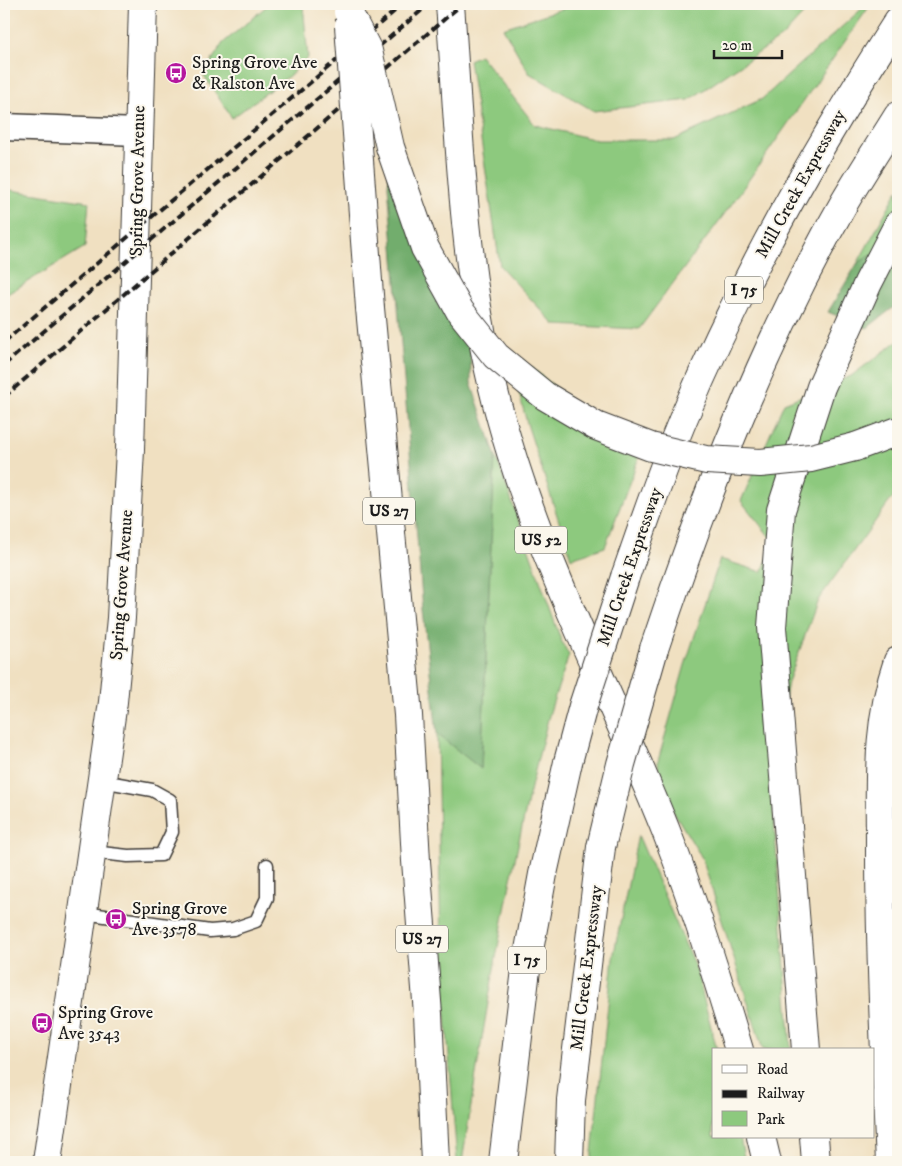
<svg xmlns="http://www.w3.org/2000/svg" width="902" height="1166" viewBox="0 0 902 1166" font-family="'IM FELL DW Pica',serif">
<rect width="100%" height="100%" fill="#fbf7ec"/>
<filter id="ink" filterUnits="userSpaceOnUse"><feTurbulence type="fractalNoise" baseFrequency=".02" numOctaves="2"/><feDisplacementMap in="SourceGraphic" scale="10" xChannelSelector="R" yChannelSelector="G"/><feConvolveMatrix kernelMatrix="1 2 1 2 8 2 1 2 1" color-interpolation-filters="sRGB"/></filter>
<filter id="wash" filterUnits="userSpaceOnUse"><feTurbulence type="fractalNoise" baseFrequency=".0096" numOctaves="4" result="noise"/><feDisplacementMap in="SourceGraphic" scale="20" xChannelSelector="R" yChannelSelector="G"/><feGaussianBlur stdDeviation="1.12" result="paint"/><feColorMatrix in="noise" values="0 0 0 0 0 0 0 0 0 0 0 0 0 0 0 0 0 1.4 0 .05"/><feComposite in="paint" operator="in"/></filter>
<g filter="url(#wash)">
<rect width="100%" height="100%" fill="#f0e0c1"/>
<g fill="#8dc97e" stroke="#54724d">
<polygon points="269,4 303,4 308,58 289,76 232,118 203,74 223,43"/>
<polygon points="577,4 813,4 782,37 689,100 594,111 529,73 503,28"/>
<polygon points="867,4 871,4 734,201 639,329 555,325 500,266 469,60 480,55 535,125 597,140 674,140 762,99"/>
<polygon points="4,189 89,202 85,247 4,296"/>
<polygon points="898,190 898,228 887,244 857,264"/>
<polygon points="898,341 898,490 818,600 788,682 771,779 791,1050 763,1050 702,858 659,788 658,761 685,665 720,559 762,572 774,542 741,501 784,403 851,376"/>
<polygon points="507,347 639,457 605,547 571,558 528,427"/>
<path d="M 495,454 L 561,640 L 569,655 C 561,680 551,705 545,731 C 508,872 485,1018 462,1162 L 457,1162 L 441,951 L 437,734 L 481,768 Z"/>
<polygon points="638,835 696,969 717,1050 713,1050 713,1137 740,1137 745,1162 591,1162 613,958"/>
</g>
<g fill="#72ad6d" stroke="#476444">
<polygon points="392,147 470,310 471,383 495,454 481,769 437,734 423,610 388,185"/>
<polygon points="898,228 898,304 867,328 828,312 857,264 887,244"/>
</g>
</g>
<g filter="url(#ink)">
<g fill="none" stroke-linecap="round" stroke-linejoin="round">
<g stroke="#3c3935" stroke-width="15">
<g id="lane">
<polyline points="92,852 128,856 161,855 172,832 170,800 152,790 102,781"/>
<polyline points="84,913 210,931 233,929 256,921 267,898 267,865"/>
</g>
</g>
<g stroke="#3c3935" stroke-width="29">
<polyline id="street" points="4,127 138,132"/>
</g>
<g stroke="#3c3935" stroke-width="30">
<polyline id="secondary" points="47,1162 113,702 121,618 130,450 143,4"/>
</g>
<g stroke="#3c3935" stroke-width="30">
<path id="primary" d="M 890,1162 C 885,1057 880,953 880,848 C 880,781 876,725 898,661"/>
</g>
<g stroke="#3c3935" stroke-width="30">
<g id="highway">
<path d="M 450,4 C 459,126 462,250 489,370 C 524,532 605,678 666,831 C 694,902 717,976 739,1050"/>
<polyline points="370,308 408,715 416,861 428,1014 435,1162"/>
<polyline points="855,447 898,431"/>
<path d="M 625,577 C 644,523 662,469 684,417 C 742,278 817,147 898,21"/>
<path d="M 654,649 C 705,496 763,344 844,203 C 861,174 880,145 898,116"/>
<polyline points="806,1050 772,627 781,510 821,387 868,283 898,225"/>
<polyline points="761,1137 767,1162"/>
<polyline points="814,1137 816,1162"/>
<polyline points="503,1162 527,961 543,874 568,762"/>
<polyline points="569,1162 571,1100 601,847"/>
</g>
</g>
<use href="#lane" stroke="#fff" stroke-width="12"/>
<use href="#street" stroke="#fff" stroke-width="26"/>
<use href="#secondary" stroke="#fff" stroke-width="28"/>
<use href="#primary" stroke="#fff" stroke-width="28"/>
<use href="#highway" stroke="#fff" stroke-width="28"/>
<g stroke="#1c1c1c" stroke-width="4" stroke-dasharray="8 4" stroke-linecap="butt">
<polyline points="4,342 403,4"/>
<polyline points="4,365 429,4"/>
<polyline points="4,397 462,4"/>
</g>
<g stroke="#3c3935" stroke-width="30" stroke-linecap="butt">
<g id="highway-bridge">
<polyline points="348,12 368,51 390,147 425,248 460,311 496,356 545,396 596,426 651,447 706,460 760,463 811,458 855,447"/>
<polyline points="349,26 370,308"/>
<polyline points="568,762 583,706 625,577"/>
<polyline points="601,847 621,764 654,649"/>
</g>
</g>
<use href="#highway-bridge" stroke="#fff" stroke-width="28"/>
</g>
</g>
<defs>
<g id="bus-disc" transform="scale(1.125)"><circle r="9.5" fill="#b5179e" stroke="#fbf7ec"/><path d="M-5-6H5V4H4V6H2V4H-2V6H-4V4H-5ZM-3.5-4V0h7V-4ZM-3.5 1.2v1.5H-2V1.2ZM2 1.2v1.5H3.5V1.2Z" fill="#fff"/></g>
</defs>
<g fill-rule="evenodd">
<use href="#bus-disc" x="176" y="73"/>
<use href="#bus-disc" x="116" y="919"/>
<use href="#bus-disc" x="42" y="1023"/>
</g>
<g text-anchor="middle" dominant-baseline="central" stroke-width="4" stroke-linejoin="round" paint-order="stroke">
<g fill="#fbf7ec" stroke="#5f5e5a" stroke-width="1">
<rect x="725" y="276.5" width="38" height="27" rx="4"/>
<rect x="363" y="497.5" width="52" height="27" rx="4"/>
<rect x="515" y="526.5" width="52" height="27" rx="4"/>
<rect x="396" y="925.5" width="52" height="27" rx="4"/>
<rect x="508" y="946.5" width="38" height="27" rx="4"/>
</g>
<g font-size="16" font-weight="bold" fill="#1c1c1c">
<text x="744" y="290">I 75</text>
<text x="389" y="511">US 27</text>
<text x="541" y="540">US 52</text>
<text x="422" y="939">US 27</text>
<text x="527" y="960">I 75</text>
</g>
<g font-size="18" fill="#1c1c1c" stroke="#fbf7ec" text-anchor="start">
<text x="192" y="63">Spring Grove Ave<tspan x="192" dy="21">&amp; Ralston Ave</tspan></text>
<text x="132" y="909">Spring Grove<tspan x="132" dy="21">Ave 3578</tspan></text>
<text x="58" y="1013">Spring Grove<tspan x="58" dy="21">Ave 3543</tspan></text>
</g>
<g font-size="18" fill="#1c1c1c" stroke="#fbf7ec">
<text transform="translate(138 181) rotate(-89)">Spring Grove Avenue</text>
<text transform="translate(801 184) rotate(-61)">Mill Creek Expressway</text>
<text transform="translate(630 567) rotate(-71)">Mill Creek Expressway</text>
<text transform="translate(122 585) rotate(-86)">Spring Grove Avenue</text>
<text transform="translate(587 968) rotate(-83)">Mill Creek Expressway</text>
</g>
</g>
<rect width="902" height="1166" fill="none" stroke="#fbf7ec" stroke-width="20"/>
<rect x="712" y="1048" width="162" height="90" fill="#fbf7ec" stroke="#a29f99"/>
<rect x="722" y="1065" width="25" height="8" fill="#ffffff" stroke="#a29f99"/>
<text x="757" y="1074" font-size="15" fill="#1c1c1c">Road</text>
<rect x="722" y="1090" width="25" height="8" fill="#1c1c1c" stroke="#a29f99"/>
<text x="757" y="1098" font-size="15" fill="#1c1c1c">Railway</text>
<rect x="722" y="1111" width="25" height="15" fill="#8dc97e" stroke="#a29f99"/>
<text x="757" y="1124" font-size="15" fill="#1c1c1c">Park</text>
<path d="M714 50v8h68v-8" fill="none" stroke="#1c1c1c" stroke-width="2.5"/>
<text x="722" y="50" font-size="15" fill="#1c1c1c" stroke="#fbf7ec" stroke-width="4" paint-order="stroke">20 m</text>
</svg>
